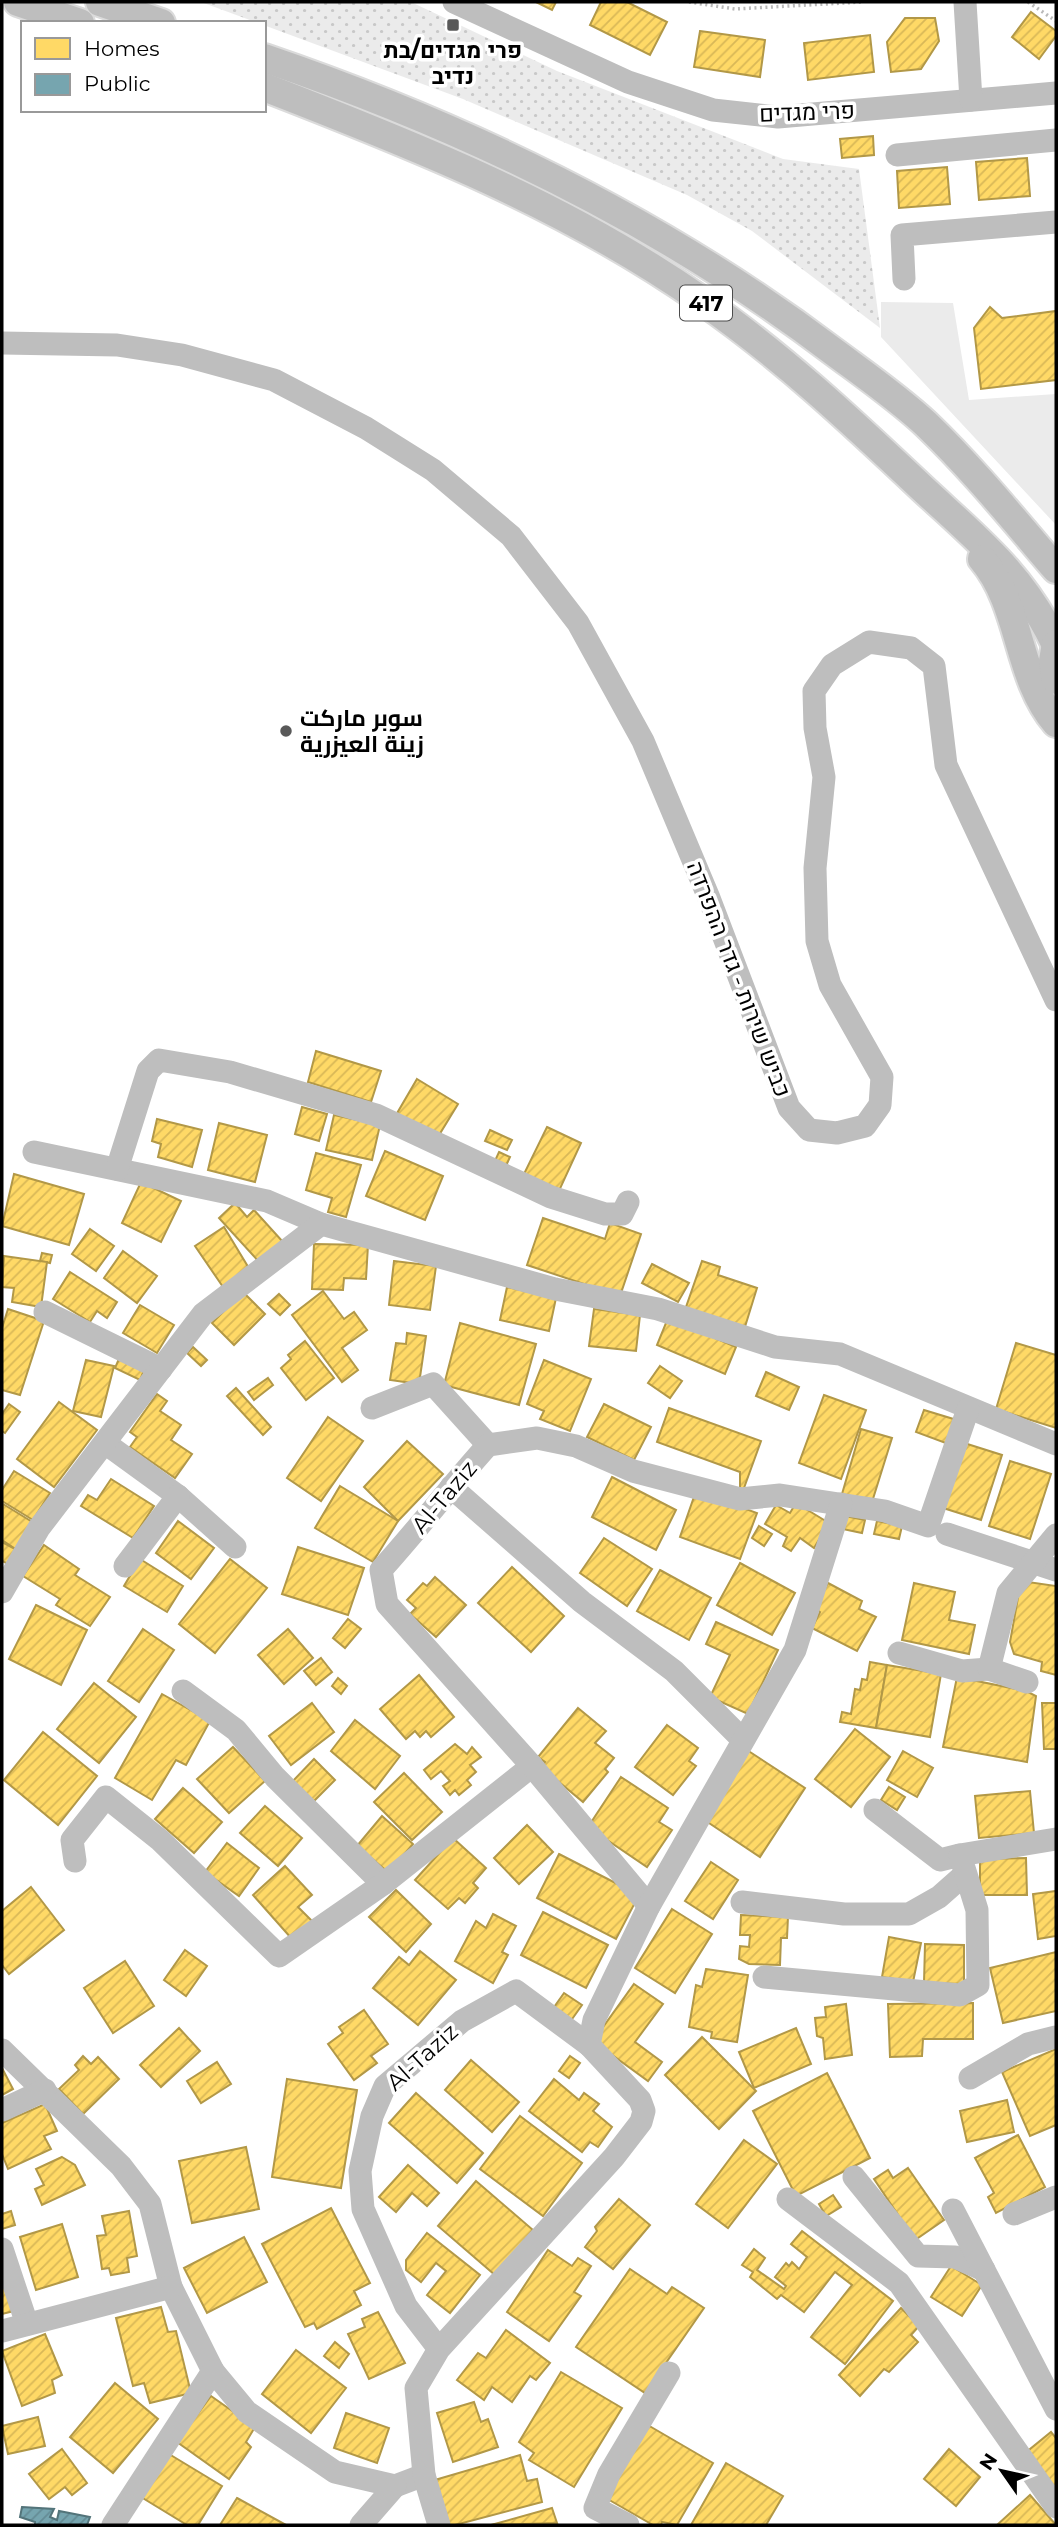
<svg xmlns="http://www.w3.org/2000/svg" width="1058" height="2527" viewBox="0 0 1058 2527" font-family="Montserrat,Cairo,Heebo,sans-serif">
<defs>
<pattern id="grass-dots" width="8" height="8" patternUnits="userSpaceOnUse" patternTransform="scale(1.75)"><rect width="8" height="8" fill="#ebebeb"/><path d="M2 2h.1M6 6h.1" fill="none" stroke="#c8c8c8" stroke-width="1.8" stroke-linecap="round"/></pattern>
<pattern id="homes-hatch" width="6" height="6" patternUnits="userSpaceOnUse" patternTransform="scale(1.75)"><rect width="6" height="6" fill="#ffd966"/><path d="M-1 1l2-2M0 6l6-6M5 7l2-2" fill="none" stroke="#d9b857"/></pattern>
<pattern id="public-hatch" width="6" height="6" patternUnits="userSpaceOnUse" patternTransform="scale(1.75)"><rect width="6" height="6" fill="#76a5af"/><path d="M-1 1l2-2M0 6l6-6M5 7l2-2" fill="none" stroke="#648c95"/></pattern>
</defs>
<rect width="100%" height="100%" fill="#fff"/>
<polygon fill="url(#grass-dots)" points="201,2 411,2 557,71 783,159 859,169 880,328 752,231 687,195 463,99"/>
<polygon fill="#ebebeb" points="881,302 953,303 969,400 1056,394 1056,525 881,337"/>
<g fill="url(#homes-hatch)" stroke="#b29847" stroke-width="2">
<polygon points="536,2 556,2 552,10"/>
<polygon points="601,2 627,2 667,22 650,55 590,25"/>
<polygon points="1031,12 1056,31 1056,36 1039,59 1012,37"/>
<polygon points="905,18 935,18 939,41 921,69 891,72 887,42"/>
<polygon points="700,31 765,40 760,77 694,67"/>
<polygon points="870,35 874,72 808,80 804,43"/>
<polygon points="873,136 874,155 842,158 840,139"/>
<polygon points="1027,158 1030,196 979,200 976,162"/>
<polygon points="947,167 950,204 899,208 897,171"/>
<polygon points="990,307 1002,318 1056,311 1056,380 981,389 974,328"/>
<polygon points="316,1051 381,1071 371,1102 308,1082"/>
<polygon points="417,1079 458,1104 436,1140 396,1115"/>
<polygon points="302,1107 327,1114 319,1141 295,1134"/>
<polygon points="334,1115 380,1125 372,1160 326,1150"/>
<polygon points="157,1119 202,1130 192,1167 158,1157 161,1144 152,1141"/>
<polygon points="219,1123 267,1135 255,1182 208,1170"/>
<polygon points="547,1127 581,1143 558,1193 523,1176"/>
<polygon points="490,1130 512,1140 507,1150 485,1141"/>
<polygon points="385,1151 443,1176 425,1220 366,1196"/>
<polygon points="499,1152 510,1157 505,1168 494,1163"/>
<polygon points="316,1153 361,1165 346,1217 328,1212 332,1198 306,1190"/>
<polygon points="14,1174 84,1194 69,1245 2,1226"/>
<polygon points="141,1182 181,1201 161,1242 122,1223"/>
<polygon points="235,1203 247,1217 254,1210 283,1242 260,1263 219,1218"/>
<polygon points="543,1218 605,1239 610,1223 641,1234 620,1296 527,1265"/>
<polygon points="224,1227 250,1270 223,1287 195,1246"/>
<polygon points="90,1229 114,1246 96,1271 72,1254"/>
<polygon points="314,1244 368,1245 366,1279 344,1278 343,1290 312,1289"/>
<polygon points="123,1251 157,1276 137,1303 104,1278"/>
<polygon points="42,1253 52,1255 50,1263 40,1261"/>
<polygon points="4,1256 47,1262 41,1307 12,1302 14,1288 2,1287"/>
<polygon points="394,1261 436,1266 430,1310 389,1305"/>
<polygon points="702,1261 720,1267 718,1275 757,1288 744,1330 685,1310"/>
<polygon points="652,1264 689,1283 678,1302 642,1283"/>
<polygon points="70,1272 117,1302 107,1318 97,1311 90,1322 53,1299"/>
<polygon points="507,1287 556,1298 549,1331 500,1320"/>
<polygon points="323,1291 344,1319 354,1312 367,1330 342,1348 358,1370 342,1382 292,1315"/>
<polygon points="243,1292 265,1314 234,1345 212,1323"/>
<polygon points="279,1294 290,1305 280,1315 268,1304"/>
<polygon points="140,1305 174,1325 157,1353 123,1333"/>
<polygon points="8,1309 44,1321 20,1395 2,1390 2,1328"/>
<polygon points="594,1309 640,1315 636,1351 589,1346"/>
<polygon points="668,1318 736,1347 725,1374 657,1345"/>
<polygon points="460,1323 536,1344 519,1405 444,1385"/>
<polygon points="407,1333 426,1336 419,1384 390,1380 396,1343 406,1344"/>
<polygon points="305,1341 334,1378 306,1400 281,1368 291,1359 288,1355"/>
<polygon points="1016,1343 1056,1355 1056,1428 996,1409"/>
<polygon points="193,1347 207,1360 201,1366 187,1353"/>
<polygon points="121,1354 146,1365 140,1380 115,1368"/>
<polygon points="86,1360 114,1366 101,1417 73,1411"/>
<polygon points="544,1360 591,1379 570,1431 540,1419 544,1411 527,1404"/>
<polygon points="660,1366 682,1381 670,1398 648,1383"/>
<polygon points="766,1372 799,1387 789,1410 756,1396"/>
<polygon points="268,1378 273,1385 254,1400 248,1392"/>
<polygon points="236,1388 271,1427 263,1435 227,1396"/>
<polygon points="157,1394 167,1401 160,1411 181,1425 171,1440 192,1454 175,1478 130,1447 137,1437 130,1432"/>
<polygon points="824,1395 866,1410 841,1479 799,1463"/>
<polygon points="59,1402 97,1430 54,1487 17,1459"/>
<polygon points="9,1404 20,1412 5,1433 2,1431 2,1414"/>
<polygon points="604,1404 651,1427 634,1460 587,1437"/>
<polygon points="669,1408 761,1441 740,1499 740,1472 657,1442"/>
<polygon points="924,1410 960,1421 951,1445 916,1432"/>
<polygon points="328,1417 363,1441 321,1501 287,1478"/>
<polygon points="861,1429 892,1438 872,1502 842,1494"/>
<polygon points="407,1441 443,1474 398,1521 364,1487"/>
<polygon points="961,1442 1002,1455 981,1520 940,1507"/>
<polygon points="1010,1461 1051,1474 1030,1539 989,1526"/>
<polygon points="14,1471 50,1493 33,1520 2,1501 2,1490"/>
<polygon points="612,1477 676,1510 656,1550 592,1517"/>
<polygon points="111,1479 154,1506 133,1538 81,1506 88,1495 97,1500"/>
<polygon points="340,1486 398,1521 373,1562 315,1528"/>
<polygon points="696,1491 757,1513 740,1559 680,1537"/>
<polygon points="796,1503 829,1523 814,1548 800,1538 791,1551 783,1546 787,1537 765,1524 776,1505 790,1513"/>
<polygon points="3,1504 34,1523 17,1550 2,1540"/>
<polygon points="840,1515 865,1520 862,1533 838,1528"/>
<polygon points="178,1521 214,1548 191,1579 156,1553"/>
<polygon points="877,1521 902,1526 899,1539 874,1534"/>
<polygon points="759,1526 772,1534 764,1546 752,1538"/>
<polygon points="604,1538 652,1569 627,1606 580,1573"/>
<polygon points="2,1542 17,1550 10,1565 2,1561"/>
<polygon points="44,1545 79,1569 75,1575 110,1597 90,1626 56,1605 60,1599 23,1576"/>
<polygon points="298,1547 364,1568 348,1615 282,1594"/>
<polygon points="140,1559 183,1586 167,1612 124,1586"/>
<polygon points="230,1559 267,1588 215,1653 179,1624"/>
<polygon points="740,1563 795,1593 772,1635 717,1605"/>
<polygon points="512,1567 564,1616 531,1652 478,1603"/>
<polygon points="660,1570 711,1598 689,1640 637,1611"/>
<polygon points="435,1577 466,1605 436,1637 410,1614 416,1608 407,1600 423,1583 427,1586"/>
<polygon points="1021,1581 1056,1586 1056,1675 1041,1671 1042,1662 1014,1654 1010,1642"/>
<polygon points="828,1583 862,1601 859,1609 876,1617 857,1651 812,1628 820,1612 814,1608"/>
<polygon points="914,1583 955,1592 949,1620 975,1625 969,1654 902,1640"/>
<polygon points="36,1605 87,1630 61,1685 9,1659"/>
<polygon points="348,1619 361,1629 345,1648 333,1638"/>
<polygon points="716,1622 778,1650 748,1714 710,1697 730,1655 706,1644"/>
<polygon points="143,1629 174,1650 139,1702 108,1681"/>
<polygon points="288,1629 313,1658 284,1684 258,1655"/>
<polygon points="321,1658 332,1672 316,1685 304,1671"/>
<polygon points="870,1662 887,1665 876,1728 840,1722 842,1712 851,1714 855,1689 860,1690 862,1679 867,1680"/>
<polygon points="887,1665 941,1674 930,1737 876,1728"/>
<polygon points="419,1675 454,1717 431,1737 426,1731 420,1737 415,1731 406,1739 380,1709"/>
<polygon points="957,1677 1026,1691 1036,1696 1027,1762 943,1747"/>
<polygon points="338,1678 347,1686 341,1694 332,1686"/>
<polygon points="94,1683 136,1717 99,1763 57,1729"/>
<polygon points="162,1694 210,1721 186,1765 176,1760 152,1800 115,1778"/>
<polygon points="312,1703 334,1732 291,1765 269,1736"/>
<polygon points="1042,1703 1056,1703 1056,1749 1044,1749"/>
<polygon points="578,1708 606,1731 595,1743 614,1758 605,1769 608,1772 583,1802 541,1767 545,1762 538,1757"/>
<polygon points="355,1720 400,1756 375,1789 331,1751"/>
<polygon points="667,1725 698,1748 689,1761 696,1766 673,1795 635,1767"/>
<polygon points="855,1729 890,1757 851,1807 815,1779"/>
<polygon points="43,1732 97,1776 58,1825 4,1780"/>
<polygon points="455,1744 467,1754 472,1747 481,1757 470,1765 476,1772 467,1780 471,1785 459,1795 455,1790 450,1795 443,1786 450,1781 441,1771 431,1779 424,1770"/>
<polygon points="233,1747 265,1781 229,1813 197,1779"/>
<polygon points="747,1750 805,1788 760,1857 703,1819"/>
<polygon points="903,1751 933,1768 917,1797 887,1780"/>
<polygon points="314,1759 335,1780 312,1803 291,1783"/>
<polygon points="404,1773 442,1812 412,1840 374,1802"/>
<polygon points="621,1777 668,1808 659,1822 672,1830 647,1867 588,1827"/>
<polygon points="889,1787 905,1797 897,1810 881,1800"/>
<polygon points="183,1788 222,1822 194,1853 155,1819"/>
<polygon points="1030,1791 1034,1833 979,1838 975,1796"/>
<polygon points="265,1806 302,1838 278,1866 240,1833"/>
<polygon points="382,1816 413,1844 389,1873 357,1846"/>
<polygon points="527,1825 553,1852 519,1884 494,1858"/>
<polygon points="453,1838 486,1868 473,1883 478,1888 465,1903 459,1898 448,1909 415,1880"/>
<polygon points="227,1843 259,1868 239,1896 205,1872"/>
<polygon points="559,1854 639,1895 616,1939 537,1898"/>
<polygon points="1026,1858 1027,1895 980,1895 980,1859"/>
<polygon points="711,1862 738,1880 713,1919 685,1901"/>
<polygon points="285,1866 312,1895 298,1907 312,1921 292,1939 253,1895"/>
<polygon points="31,1887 64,1930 9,1974 2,1965 2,1911"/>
<polygon points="396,1890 431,1924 406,1952 369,1917"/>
<polygon points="1056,1891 1056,1936 1038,1939 1033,1894"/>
<polygon points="672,1909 712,1934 675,1993 635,1968"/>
<polygon points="543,1912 608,1945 586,1988 521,1955"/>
<polygon points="493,1914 516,1926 502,1952 508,1955 493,1983 455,1961 476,1921 486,1928"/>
<polygon points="741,1915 788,1917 787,1938 781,1938 780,1965 749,1964 739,1959 740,1946 749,1947 750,1935 740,1935"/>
<polygon points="889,1937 921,1943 913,1982 882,1977"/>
<polygon points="925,1944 964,1945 964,1984 924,1983"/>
<polygon points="185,1950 207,1966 186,1996 164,1980"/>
<polygon points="420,1951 456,1980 418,2025 373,1988 399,1957 409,1965"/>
<polygon points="1056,1952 1056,2011 1003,2023 990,1968"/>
<polygon points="125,1961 154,2006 113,2033 84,1988"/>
<polygon points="706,1969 748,1975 737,2042 711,2038 712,2032 689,2027 696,1985 702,1987"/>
<polygon points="634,1984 663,2004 635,2042 662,2062 648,2081 593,2041"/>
<polygon points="564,1993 582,2005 570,2022 552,2010"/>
<polygon points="973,2003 973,2039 923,2039 922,2056 890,2057 888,2004"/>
<polygon points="846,2004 852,2055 825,2059 823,2038 817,2036 815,2018 826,2017 825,2007"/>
<polygon points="364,2010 388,2044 371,2056 377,2063 354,2080 328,2044 343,2033 339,2027"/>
<polygon points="179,2028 200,2051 161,2087 140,2065"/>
<polygon points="796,2028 811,2064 754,2088 739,2052"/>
<polygon points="702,2037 756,2091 719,2129 665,2075"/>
<polygon points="1056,2049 1056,2125 1030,2136 1002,2072"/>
<polygon points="83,2056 91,2064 98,2057 119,2079 83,2114 59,2089 79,2070 75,2065"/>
<polygon points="570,2056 580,2063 569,2078 559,2071"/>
<polygon points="471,2060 519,2102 492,2132 445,2090"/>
<polygon points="217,2062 231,2084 201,2103 187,2081"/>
<polygon points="2,2068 13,2089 2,2095"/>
<polygon points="827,2073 870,2158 796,2196 753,2111"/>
<polygon points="287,2079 357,2090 341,2188 272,2177"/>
<polygon points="554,2079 579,2100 584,2093 599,2104 593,2111 612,2127 598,2147 590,2142 582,2152 529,2111"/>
<polygon points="416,2093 483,2153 457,2183 389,2123"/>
<polygon points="1007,2100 1014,2132 967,2142 960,2111"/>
<polygon points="45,2104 57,2131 44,2136 51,2149 8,2169 2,2154 2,2123"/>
<polygon points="520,2116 582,2163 543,2216 480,2169"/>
<polygon points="1018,2135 1045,2187 996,2213 988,2197 994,2193 975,2158"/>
<polygon points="744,2140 777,2164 728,2228 696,2204"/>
<polygon points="246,2147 259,2209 192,2223 179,2161"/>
<polygon points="62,2157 75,2165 85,2185 42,2205 35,2189 44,2185 36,2169"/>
<polygon points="408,2165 439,2193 427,2206 412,2193 396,2212 379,2197"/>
<polygon points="908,2168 944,2220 915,2240 874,2179 888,2170 893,2178"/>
<polygon points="476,2181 533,2230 495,2275 438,2226"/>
<polygon points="833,2195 841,2207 826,2216 819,2204"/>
<polygon points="619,2199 650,2225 613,2269 585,2247 597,2231 595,2227"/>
<polygon points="331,2208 370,2283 354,2291 361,2305 317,2329 314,2323 305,2327 262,2244"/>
<polygon points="11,2211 15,2225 2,2229 2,2214"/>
<polygon points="129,2211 137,2256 127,2258 129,2272 111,2275 109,2268 102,2269 97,2236 106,2235 102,2216"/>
<polygon points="62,2224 78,2277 36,2290 20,2237"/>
<polygon points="802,2231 893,2301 845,2364 811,2337 852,2285 835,2272 804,2312 781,2295 777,2299 750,2277 753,2272 742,2265 754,2249 765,2258 757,2270 784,2289 786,2286 775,2277 786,2263 789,2266 792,2262 799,2269 807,2257 791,2244"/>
<polygon points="427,2233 480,2275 450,2313 427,2295 446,2271 436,2263 421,2282 406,2270 406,2260"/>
<polygon points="244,2237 267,2282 207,2313 184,2268"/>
<polygon points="548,2250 572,2266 578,2258 591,2266 574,2292 581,2296 549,2341 507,2312"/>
<polygon points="951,2266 982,2285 962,2316 931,2297"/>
<polygon points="630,2269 667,2294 672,2287 704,2308 645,2393 576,2347"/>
<polygon points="2,2272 14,2311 2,2314"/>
<polygon points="161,2307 168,2332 176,2331 191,2393 150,2403 144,2383 133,2386 116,2318"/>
<polygon points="901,2308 919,2326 911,2335 918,2342 889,2372 884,2369 860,2396 839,2375"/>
<polygon points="378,2312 405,2363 369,2379 348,2334 365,2327 362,2319"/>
<polygon points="506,2330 550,2363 536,2380 530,2376 512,2402 492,2387 484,2400 457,2380 478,2353 486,2358"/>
<polygon points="45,2334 62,2375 52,2380 55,2393 22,2406 2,2351"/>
<polygon points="335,2342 349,2354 339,2368 324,2356"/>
<polygon points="296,2350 346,2388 311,2433 262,2394"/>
<polygon points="561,2372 622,2408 574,2487 529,2460 534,2453 519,2442"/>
<polygon points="115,2383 158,2419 113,2473 70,2437"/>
<polygon points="211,2396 255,2427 246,2442 251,2447 229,2479 177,2442"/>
<polygon points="474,2402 481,2422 488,2419 498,2447 453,2462 437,2413"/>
<polygon points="346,2413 389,2428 377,2463 334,2448"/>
<polygon points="38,2417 45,2446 8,2454 2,2426"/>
<polygon points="646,2424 713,2463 677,2525 662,2522 661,2525 653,2525 604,2497"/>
<polygon points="1051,2432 1056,2438 1056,2493 1024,2454"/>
<polygon points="62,2449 87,2483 72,2495 65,2487 49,2499 29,2474"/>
<polygon points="949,2449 980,2477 956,2506 924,2479"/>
<polygon points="169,2454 222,2486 198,2525 187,2525 141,2497"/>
<polygon points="520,2455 527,2481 537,2479 542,2502 455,2525 440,2525 428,2482"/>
<polygon points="726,2463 783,2496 766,2525 691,2525"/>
<polygon points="1030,2495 1056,2525 997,2525"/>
<polygon points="237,2498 286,2525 220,2525"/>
<polygon points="552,2508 557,2523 491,2525"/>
</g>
<polygon fill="url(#public-hatch)" stroke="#53747a" stroke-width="2" points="22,2507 54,2509 50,2517 57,2520 59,2511 90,2517 87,2525 35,2525 35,2522 20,2517"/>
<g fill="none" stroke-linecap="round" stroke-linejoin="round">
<g stroke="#dbdbdb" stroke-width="32">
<g id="major">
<polyline points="18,2 80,23"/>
<polyline points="100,2 161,23"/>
<path d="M 264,58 C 466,127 664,223 834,352 C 865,375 898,398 926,424 C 973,469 1014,520 1056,569"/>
<path d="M 264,87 C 416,146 567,206 701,300 C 782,356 852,422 923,489 C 978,540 1023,575 1056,645"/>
<path d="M 982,559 C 1022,606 1016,676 1056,723"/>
<polyline points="1056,644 1053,661 1056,680"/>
</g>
</g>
<g stroke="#b9b9b9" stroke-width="3.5" stroke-dasharray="2 3.5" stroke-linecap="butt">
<polyline points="689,2 735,9 862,2"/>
<polyline points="1028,2 1056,21"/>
</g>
<g stroke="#bebebe" stroke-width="23">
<polyline points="454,2 628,82 713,110 778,117 1056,93"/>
<polyline points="965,2 971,100"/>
<polyline points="897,155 1056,140"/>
<polyline points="904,279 902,235 1056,222"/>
<polyline points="2,343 117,345 182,355 274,380 366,428 433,470 511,536 578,623 643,741 709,898 789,1108 809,1130 837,1133 865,1126 880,1105 882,1077 830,985 817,941 815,868 824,777 815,728 814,691 832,665 869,642 911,648 934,666 946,765 1056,1000"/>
<polyline points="34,1152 267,1201 321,1224"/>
<polyline points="117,1169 148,1071 159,1060 230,1072 376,1115 551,1197 605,1214 622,1214 628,1202"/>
<polyline points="45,1312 161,1369"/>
<polyline points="372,1408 433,1384 488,1445"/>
<polyline points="105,1443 178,1496 235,1547"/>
<polyline points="451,1487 582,1602 674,1671 743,1740"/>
<polyline points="947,1534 1056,1570"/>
<polyline points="125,1566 178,1496"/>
<polyline points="2,1592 39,1528 203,1314 321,1224 555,1289 658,1309 775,1347 840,1354 1056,1444"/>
<polyline points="899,1653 962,1671 989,1669"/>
<polyline points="1027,1682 989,1669 1008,1593 1056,1535"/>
<polyline points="183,1691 236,1730 275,1777 383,1884"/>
<polyline points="875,1810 940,1860 960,1855"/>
<polyline points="75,1861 72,1840 106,1797 160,1840 279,1956 383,1884 532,1766"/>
<polyline points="742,1902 844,1914 909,1914 939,1897 965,1874"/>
<path d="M 649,1906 L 532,1766 L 387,1604 L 381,1570 C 418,1529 451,1486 488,1445 L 537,1438 L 576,1446 L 633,1471 L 740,1499 L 780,1495 L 885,1511 L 928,1526 L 968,1409"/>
<polyline points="764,1977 960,1995 978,1985 977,1910 960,1855 1056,1839"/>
<polyline points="589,2045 594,2020 649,1906 795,1650 841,1504"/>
<polyline points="2,2050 121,2166 150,2204 171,2287 213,2371 247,2412 335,2472 395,2486 424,2475"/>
<polyline points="970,2078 1028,2044 1056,2037"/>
<polyline points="2,2110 45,2090"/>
<polyline points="854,2177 918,2256 955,2257 984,2270"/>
<polyline points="788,2199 899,2283 1056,2507"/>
<polyline points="953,2210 1056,2409"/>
<polyline points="1014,2214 1056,2197"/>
<polyline points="2,2249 27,2324"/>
<polyline points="2,2331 171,2287"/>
<polyline points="439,2349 406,2306 363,2209 360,2171 372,2116 385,2086 462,2021 516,1991 589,2045 640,2100 644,2111 641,2122 614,2157 439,2349 416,2388 424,2475 439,2525"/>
<polyline points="113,2525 213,2371"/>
<polyline points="361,2525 395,2486"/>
<polyline points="628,2525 595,2508 609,2474 669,2373"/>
</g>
<use href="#major" stroke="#bebebe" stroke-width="28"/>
</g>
<g fill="#595959" stroke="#fff" stroke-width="2.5">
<rect x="446" y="18" width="14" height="14" rx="3.5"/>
<circle cx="286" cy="731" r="7"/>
</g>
<g text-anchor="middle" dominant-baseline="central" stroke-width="7" stroke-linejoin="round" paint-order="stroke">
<rect fill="#fff" stroke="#4c4c4c" stroke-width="2" x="680" y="285.5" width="52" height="35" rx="5"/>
<g font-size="21" font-weight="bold" fill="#000">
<text x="706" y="303">417</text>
</g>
<g font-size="23" font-weight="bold" fill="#000" stroke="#fff">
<text x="453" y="50">פרי מגדים/בת<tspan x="453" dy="26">נדיב</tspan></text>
<text x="300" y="718" text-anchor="start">سوبر ماركت<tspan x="300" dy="26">زينة العيزرية</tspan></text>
</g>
<g font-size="23" fill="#000" stroke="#fff">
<text transform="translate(807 112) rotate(-2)">פרי מגדים</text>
<text transform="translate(739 979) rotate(69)">כביש שירות - גדר ההפרדה</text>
<text transform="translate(444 1497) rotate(-50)">Al-Taziz</text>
<text transform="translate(422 2057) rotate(-42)">Al-Taziz</text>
</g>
</g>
<rect width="1058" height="2527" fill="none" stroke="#000000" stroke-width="7"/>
<rect x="21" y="21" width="245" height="91" fill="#ffffff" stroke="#999999" stroke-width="2"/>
<rect x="35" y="38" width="35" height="21" fill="#ffd966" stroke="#999999" stroke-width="2"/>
<text x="84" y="56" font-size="21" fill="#000000">Homes</text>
<rect x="35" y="74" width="35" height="21" fill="#76a5af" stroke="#999999" stroke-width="2"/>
<text x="84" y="91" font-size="21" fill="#000000">Public</text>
<g transform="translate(1002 2471) rotate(304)" stroke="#ffffff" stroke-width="5" paint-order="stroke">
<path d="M0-5L12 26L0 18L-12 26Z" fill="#000000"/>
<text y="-10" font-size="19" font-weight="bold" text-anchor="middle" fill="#000000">N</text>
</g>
</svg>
